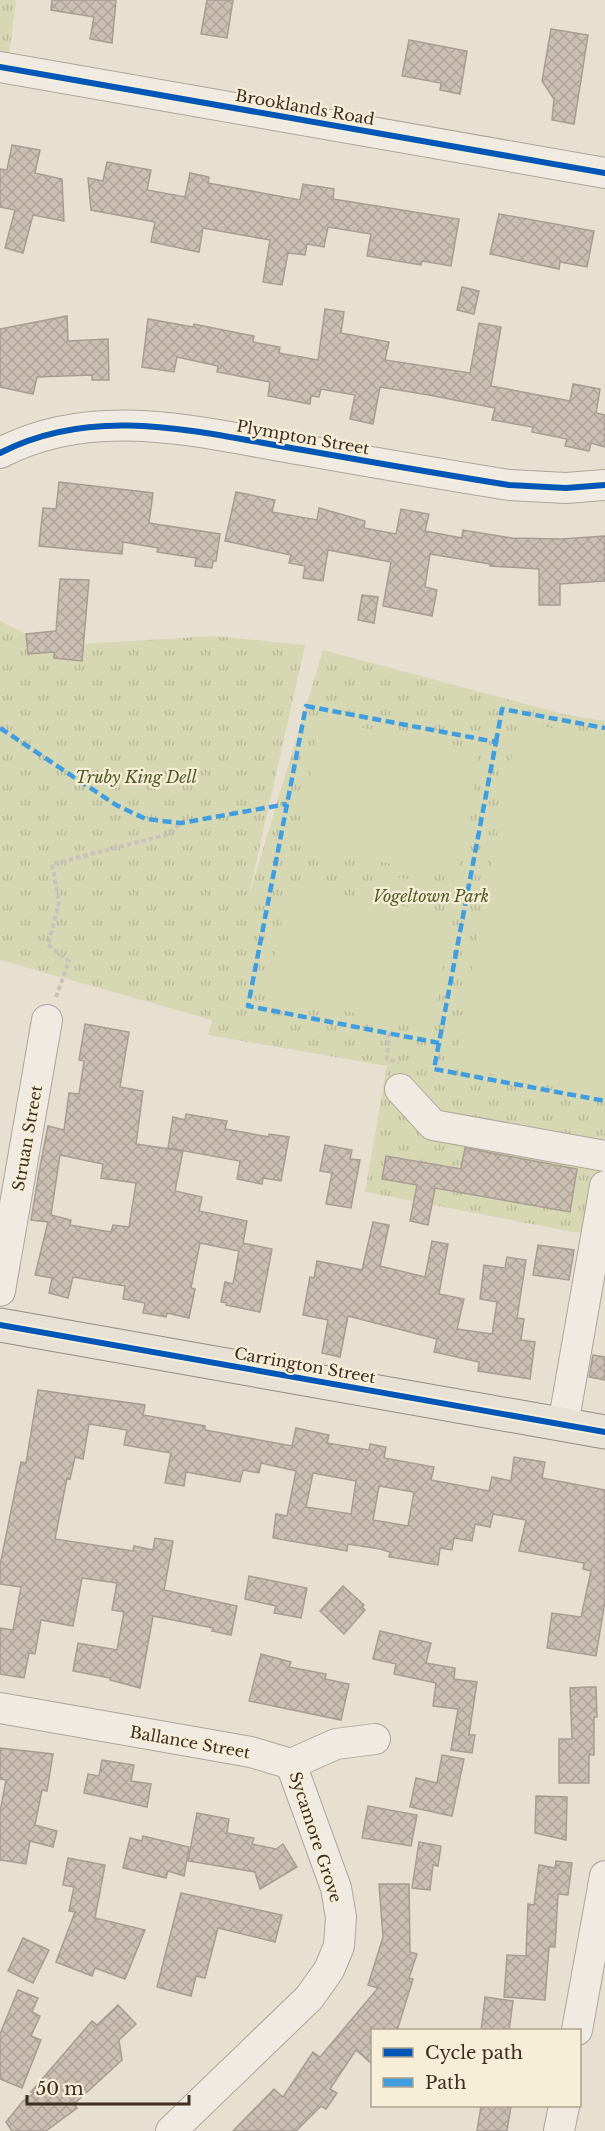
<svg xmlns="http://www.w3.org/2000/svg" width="605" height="2131" viewBox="0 0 605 2131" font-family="'Libre Baskerville',serif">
<defs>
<pattern id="grass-tufts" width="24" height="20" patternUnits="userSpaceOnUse" patternTransform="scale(1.5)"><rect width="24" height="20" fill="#d6d7b3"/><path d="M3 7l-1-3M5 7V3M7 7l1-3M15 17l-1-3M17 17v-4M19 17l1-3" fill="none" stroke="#b9b99a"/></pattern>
<pattern id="building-cross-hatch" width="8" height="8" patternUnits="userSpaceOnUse" patternTransform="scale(1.5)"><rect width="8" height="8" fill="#cbbfb2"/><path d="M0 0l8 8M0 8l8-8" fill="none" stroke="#afa499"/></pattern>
</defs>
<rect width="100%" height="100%" fill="#e7e0d1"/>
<g fill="url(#grass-tufts)">
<polygon points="0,0 16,0 7,72 0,70"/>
<polygon points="0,621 49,646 213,636 305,645 248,899 323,650 563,714 605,721 605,1238 365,1192 387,1066 208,1035 212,1020 0,960"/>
</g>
<g fill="#d6d7b3">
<polygon points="321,720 480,750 456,876 297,846"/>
<polygon points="518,722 605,738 605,1095 454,1067"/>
<polygon points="376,873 474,892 472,904 374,885"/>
<polygon points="289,884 453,916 431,1028 267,996"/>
</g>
<g fill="url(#building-cross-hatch)" stroke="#a89c90" stroke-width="1.5" fill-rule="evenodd">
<polygon points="52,0 116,0 112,43 90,39 94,17 51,10"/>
<polygon points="207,0 233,0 227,38 201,34"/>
<polygon points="551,29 588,35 574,124 552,120 554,99 542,81"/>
<polygon points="409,40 467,51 460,94 440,90 441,83 402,76"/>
<polygon points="12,145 40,150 35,173 62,179 64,221 33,215 23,253 5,248 15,210 0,207 0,169 7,170"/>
<polygon points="107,162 151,170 147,190 185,197 190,173 209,177 208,183 300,200 303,184 334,189 333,199 459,219 451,266 422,261 421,265 367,256 371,234 328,227 324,247 307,244 305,255 288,253 282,285 263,282 270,240 203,228 199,252 151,242 155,222 91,210 88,178 103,181"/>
<polygon points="499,214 594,231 587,267 560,262 559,269 490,254"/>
<polygon points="462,287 479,291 474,314 457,310"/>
<polygon points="325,309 344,312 341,333 389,342 385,360 470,373 479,323 501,327 491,386 570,401 573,384 600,389 596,413 605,415 605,447 591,443 589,451 565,446 567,439 532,432 533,427 492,420 495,408 429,395 380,387 373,424 350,419 355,395 321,389 319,397 311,396 310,404 268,396 270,382 217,372 218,366 177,357 174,372 142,367 148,319 193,327 194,324 254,336 253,342 280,347 279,353 318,360"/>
<polygon points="67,316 68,341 108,339 109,380 92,380 92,375 37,377 33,394 0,387 0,329"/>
<polygon points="59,482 153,493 149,523 220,534 216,561 213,561 212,568 195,566 196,558 157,552 158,548 123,542 122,554 39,546 43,508 56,509"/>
<polygon points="236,492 275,500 272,512 317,520 319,508 365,521 364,528 396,534 401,509 429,514 425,531 462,538 463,530 512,538 562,539 605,536 605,581 560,584 560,605 539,605 539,569 490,566 490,564 430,554 425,587 437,590 432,616 383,606 391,562 328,550 323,581 303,578 305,566 289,563 291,555 225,541"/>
<polygon points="60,579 89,580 82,661 54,658 54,652 28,654 26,634 56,631"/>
<polygon points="362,595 378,597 374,623 358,620"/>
<path d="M 85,1024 L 129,1032 L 120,1087 L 143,1091 L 136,1144 L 183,1151 L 175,1191 L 202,1197 L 199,1211 L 247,1221 L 243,1243 L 272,1249 L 260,1312 L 226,1305 L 227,1303 L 221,1302 L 225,1282 L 233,1284 L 239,1251 L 200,1243 L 191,1288 L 195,1289 L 189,1318 L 167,1313 L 166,1317 L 143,1313 L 145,1303 L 123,1299 L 125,1286 L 73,1277 L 68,1298 L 49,1293 L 52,1278 L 35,1275 L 48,1222 L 31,1220 L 39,1172 L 48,1126 L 64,1130 L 69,1093 L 79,1094 L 84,1061 L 79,1060 ZM 60,1155 L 103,1164 L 101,1178 L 136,1183 L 129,1227 L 113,1225 L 111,1232 L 70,1225 L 71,1220 L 51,1215 Z"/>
<polygon points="186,1114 227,1121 225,1129 269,1137 269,1134 289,1137 281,1181 263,1178 262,1184 237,1179 240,1161 168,1148 173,1117 185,1120"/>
<polygon points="325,1145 352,1150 350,1159 360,1160 351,1208 326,1204 332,1173 320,1171"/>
<polygon points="465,1148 577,1169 570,1212 435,1188 428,1225 410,1221 417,1185 382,1179 386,1156 461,1169"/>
<polygon points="373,1222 389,1225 380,1266 425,1277 432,1241 448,1244 439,1294 464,1299 457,1329 492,1334 497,1302 480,1299 484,1265 505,1268 507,1257 526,1260 517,1318 524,1319 521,1340 535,1342 530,1379 478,1371 479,1362 434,1352 437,1339 348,1316 340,1357 322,1353 328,1320 303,1315 310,1277 314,1278 317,1261 362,1270"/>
<polygon points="538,1245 574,1250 569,1280 533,1275"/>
<polygon points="593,1355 605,1357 605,1380 589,1377"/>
<path d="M 38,1390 L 145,1405 L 143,1415 L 205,1426 L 205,1430 L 292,1446 L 296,1428 L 329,1435 L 327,1443 L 369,1450 L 370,1444 L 386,1447 L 384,1458 L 434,1467 L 431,1480 L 489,1491 L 492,1477 L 511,1481 L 514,1457 L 545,1462 L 542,1478 L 605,1490 L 605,1601 L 596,1656 L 547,1648 L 552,1613 L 581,1617 L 591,1571 L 583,1569 L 584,1563 L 519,1551 L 526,1520 L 493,1514 L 490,1527 L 475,1524 L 472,1541 L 454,1538 L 452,1550 L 440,1548 L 438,1565 L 389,1557 L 390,1552 L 380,1549 L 348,1544 L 347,1551 L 273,1538 L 276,1514 L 287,1516 L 296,1471 L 261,1463 L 259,1473 L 243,1470 L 240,1482 L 186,1472 L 184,1486 L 165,1483 L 171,1453 L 124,1445 L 127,1430 L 89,1424 L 83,1459 L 75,1457 L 70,1479 L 67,1478 L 55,1539 L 133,1551 L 134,1546 L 153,1550 L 155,1538 L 173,1541 L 164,1590 L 237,1606 L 231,1635 L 212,1631 L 213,1628 L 153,1616 L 140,1688 L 110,1680 L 110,1678 L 73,1671 L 78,1643 L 117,1650 L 124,1612 L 112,1610 L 117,1583 L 82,1578 L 73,1626 L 41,1620 L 35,1654 L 29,1653 L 24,1678 L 0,1674 L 0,1628 L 13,1630 L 21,1587 L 0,1584 L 0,1565 L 21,1462 L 26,1463 ZM 313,1473 L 356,1481 L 351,1514 L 306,1507 ZM 379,1486 L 414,1492 L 408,1526 L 373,1520 Z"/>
<polygon points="249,1576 307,1588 301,1618 274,1613 276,1606 245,1599"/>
<polygon points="343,1586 364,1605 362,1607 365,1610 344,1634 320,1611"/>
<polygon points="380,1631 431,1643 426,1663 455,1668 454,1679 477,1682 469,1735 475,1735 472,1753 451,1750 458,1709 433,1706 436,1683 394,1674 396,1664 373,1659"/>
<polygon points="261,1654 291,1662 289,1667 326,1674 325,1679 349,1684 341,1720 249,1701"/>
<polygon points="589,1687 596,1687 597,1717 594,1717 594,1755 589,1755 589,1783 559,1783 559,1739 572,1739 570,1688"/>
<polygon points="0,1748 53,1754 47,1791 42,1790 35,1825 57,1831 53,1847 30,1841 26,1864 0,1860 0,1812 6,1780 0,1779"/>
<polygon points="442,1755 464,1759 452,1816 410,1807 416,1778 437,1783"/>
<polygon points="102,1760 134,1765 131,1781 151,1784 147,1807 84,1793 88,1774 99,1776"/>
<polygon points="536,1796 567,1797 566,1840 535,1833"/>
<polygon points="368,1806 417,1815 411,1846 362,1838"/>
<polygon points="197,1813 229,1819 227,1833 254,1838 252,1844 276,1849 283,1844 297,1867 260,1889 255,1872 188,1861"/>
<polygon points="143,1836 189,1847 184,1876 168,1871 166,1878 123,1868 130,1838 142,1841"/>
<polygon points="419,1842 441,1846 438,1866 433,1865 430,1890 412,1888"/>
<polygon points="68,1858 105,1865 95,1918 145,1930 125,1979 95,1968 92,1976 56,1962 75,1912 69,1911 74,1887 63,1885"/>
<polygon points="556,1861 572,1863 568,1895 558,1894 555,1947 549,1947 545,2000 504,1997 507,1955 526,1956 528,1904 534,1905 539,1865 555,1868"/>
<polygon points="379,1884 409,1884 410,1952 417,1954 409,1978 413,1979 397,2031 372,2031 372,2064 356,2050 330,2089 337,2093 326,2109 321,2106 296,2131 233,2131 274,2089 283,2097 313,2052 320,2057 378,1988 368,1985 383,1937"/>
<polygon points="181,1893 282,1915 275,1942 218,1928 205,1978 196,1976 191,1996 157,1987"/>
<polygon points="23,1938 49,1950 33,1983 8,1971"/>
<polygon points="18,1990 38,1998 32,2012 40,2016 31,2036 41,2040 22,2088 0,2079 0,2034"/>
<polygon points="485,1997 513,2001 509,2031 481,2031"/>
<polygon points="118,2005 136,2024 119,2040 122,2060 74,2104 77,2108 46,2131 12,2131 6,2122 23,2101 34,2093 31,2092 92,2021 97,2025"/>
<polygon points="481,2106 511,2106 507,2131 477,2131"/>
</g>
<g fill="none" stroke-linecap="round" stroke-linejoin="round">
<g stroke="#ada599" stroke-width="32">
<g id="minor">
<polyline points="0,67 605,173"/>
<path d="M 0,453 C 96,403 201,433 303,450 C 371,462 440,474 509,485 L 566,488 L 605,485"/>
<polyline points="400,1089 433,1125 605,1156"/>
<polyline points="0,1291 47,1020"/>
<polyline points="563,1425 605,1186"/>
<polyline points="0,1708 251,1752 291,1764 336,1744 375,1739"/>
<polyline points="577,2030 605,1876"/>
<polyline points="171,2131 309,1998 329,1970 339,1946 341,1917 336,1888 291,1764"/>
<polyline points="559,2131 564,2106"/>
</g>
</g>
<g stroke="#928b80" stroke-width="35">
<polyline id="major" points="0,1325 605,1432"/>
</g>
<g stroke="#c8c2b9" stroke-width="4" stroke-dasharray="4.5 3" stroke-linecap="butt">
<polyline points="56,997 69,961 48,945 59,902 52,864 169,834 181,823"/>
<polyline points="389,1033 387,1059 399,1062"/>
</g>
<use href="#minor" stroke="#efebe3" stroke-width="30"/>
<use href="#major" stroke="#e6e1d4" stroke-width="33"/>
<g stroke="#3f9de0" stroke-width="4.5" stroke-dasharray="9 4.5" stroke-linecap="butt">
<polygon points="306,706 496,742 439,1043 248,1006"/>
<polyline points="0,728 116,805 146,819 181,823 287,804"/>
<polyline points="496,742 502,709 605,728"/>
<polyline points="439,1043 434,1069 605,1101"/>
</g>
<g stroke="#f7eed8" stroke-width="10">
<g id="cycleway">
<polyline points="0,67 605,173"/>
<path d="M 0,453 C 96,403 201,433 303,450 C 371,462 440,474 509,485 L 566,488 L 605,485"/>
<polyline points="0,1325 605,1432"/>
</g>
</g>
<use href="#cycleway" stroke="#0057b8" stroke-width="6"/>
</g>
<g text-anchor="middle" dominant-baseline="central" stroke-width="4.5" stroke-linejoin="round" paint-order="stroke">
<g font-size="16" fill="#3d2e20" stroke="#f7eed8">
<text transform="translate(305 107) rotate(10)">Brooklands Road</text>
<text transform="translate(303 437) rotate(10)">Plympton Street</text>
<text transform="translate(27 1138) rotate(-80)">Struan Street</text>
<text transform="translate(305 1365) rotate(10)">Carrington Street</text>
<text transform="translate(190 1742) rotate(10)">Ballance Street</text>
<text transform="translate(316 1837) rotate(72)">Sycamore Grove</text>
</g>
<g font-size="16" font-style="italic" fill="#4d5a26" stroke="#f7eed8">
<text x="136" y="777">Truby King Dell</text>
<text x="431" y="896">Vogeltown Park</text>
</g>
</g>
<rect x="371" y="2029" width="210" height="78" fill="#f7eed8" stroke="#ada18e" stroke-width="1.5"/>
<rect x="383" y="2048" width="30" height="9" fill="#0057b8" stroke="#ada18e" stroke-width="1.5"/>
<text x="425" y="2059" font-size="18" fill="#3d2e20">Cycle path</text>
<rect x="383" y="2078" width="30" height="9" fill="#3f9de0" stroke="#ada18e" stroke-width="1.5"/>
<text x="425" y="2089" font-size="18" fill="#3d2e20">Path</text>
<path d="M27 2095v9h162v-9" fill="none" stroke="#3d2e20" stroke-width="3"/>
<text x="36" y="2095" font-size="18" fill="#3d2e20" stroke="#f7eed8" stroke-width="4.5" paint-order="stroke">50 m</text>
</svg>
